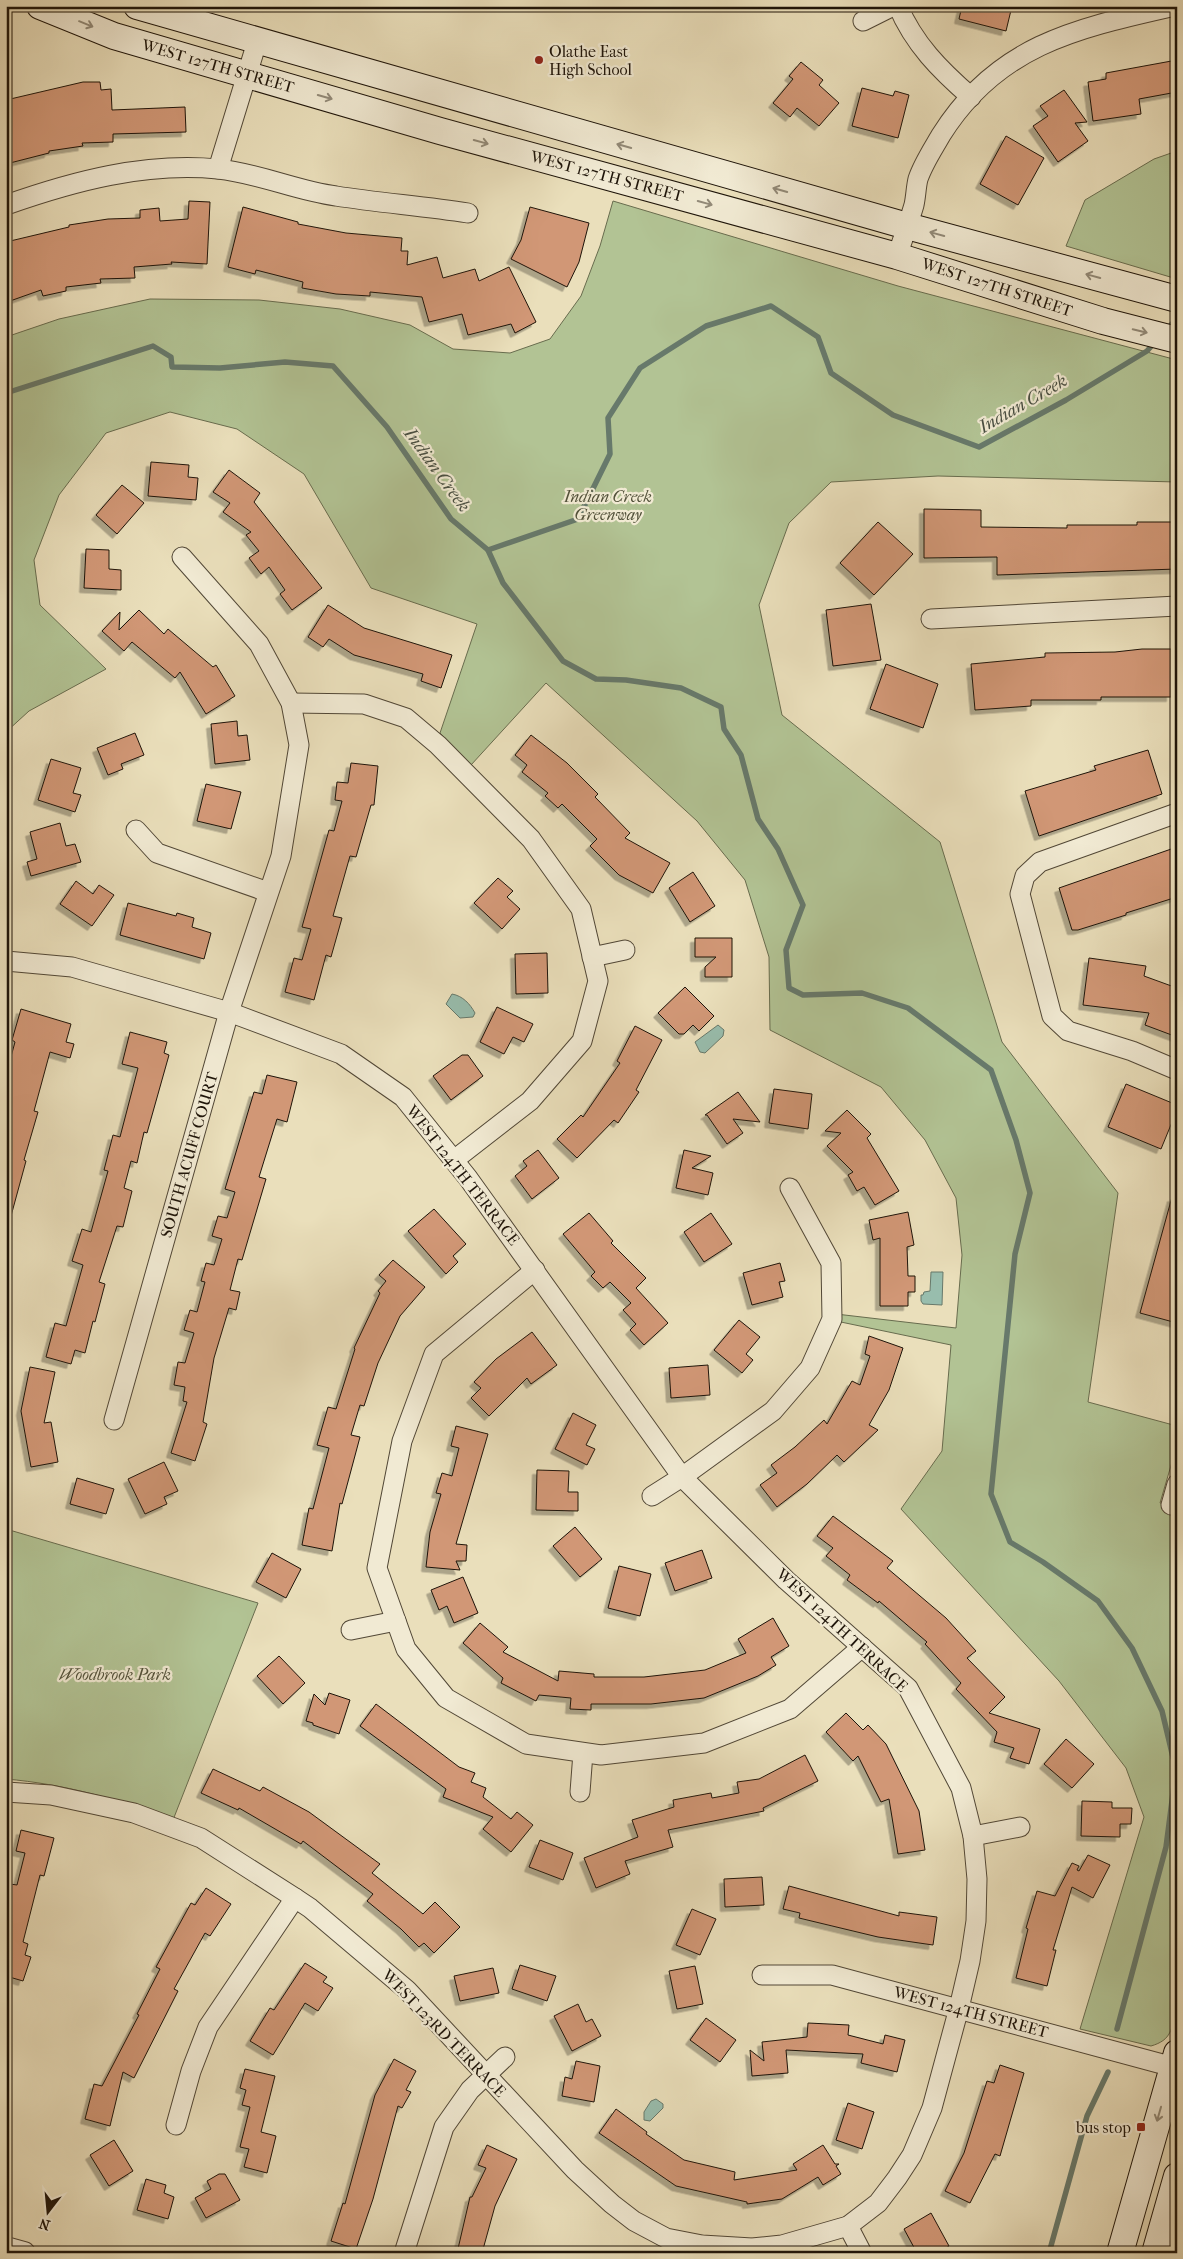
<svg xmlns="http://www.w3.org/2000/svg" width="1183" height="2259" viewBox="0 0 1183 2259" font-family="'IM FELL French Canon',serif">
<defs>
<filter id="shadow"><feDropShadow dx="-4.5" dy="4.5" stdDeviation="0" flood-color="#0004"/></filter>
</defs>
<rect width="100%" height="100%" fill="#eadfbb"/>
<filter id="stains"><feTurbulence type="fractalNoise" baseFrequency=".004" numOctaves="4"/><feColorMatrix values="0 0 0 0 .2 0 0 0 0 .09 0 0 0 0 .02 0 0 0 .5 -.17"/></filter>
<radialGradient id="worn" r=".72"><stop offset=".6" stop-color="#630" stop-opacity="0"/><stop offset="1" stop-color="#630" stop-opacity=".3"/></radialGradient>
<g fill="#b2c394" stroke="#686c4e">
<polygon points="1177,151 1177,279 1066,246 1085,200 1154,159"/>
<path d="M 613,201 L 898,286 L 1177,360 L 1177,482 L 938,476 L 831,482 L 789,523 L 759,605 L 782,715 L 940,842 L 1002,1042 L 1118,1193 L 1088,1402 L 1177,1426 L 1177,1445 L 1160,1503 L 1177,1507 L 1177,2010 C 1171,2029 1172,2040 1151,2046 L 1080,2029 L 1144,1817 L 1126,1768 L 1059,1681 L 901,1509 L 942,1451 L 951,1345 L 836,1321 L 836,1314 L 956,1328 L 962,1255 L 956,1198 L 925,1140 L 881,1087 L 770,1030 L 769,957 L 745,880 L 697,821 L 546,683 L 471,765 L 440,733 L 477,624 L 371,588 L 304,474 L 237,429 L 170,412 L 106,433 L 59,495 L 34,560 L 40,605 L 106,669 L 29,711 L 6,732 L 6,337 L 59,319 L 150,299 L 259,300 L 340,309 L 410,325 L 453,349 L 510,353 L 550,339 L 581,296 L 600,246 Z"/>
<path d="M 6,1529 L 258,1603 L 173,1820 C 119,1799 63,1784 6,1779 Z"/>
</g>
<g fill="#98bdad" stroke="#67796b">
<path d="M 452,994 C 463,996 470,1004 475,1013 L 473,1017 L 460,1018 L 446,1004 Z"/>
<polygon points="718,1025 724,1030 723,1036 705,1053 700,1052 695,1042"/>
<polygon points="931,1272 943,1272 942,1305 923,1304 921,1301 921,1295 923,1295 924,1292 930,1291"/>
<polygon points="656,2099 663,2104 663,2108 650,2121 644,2120 644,2112 651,2101"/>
</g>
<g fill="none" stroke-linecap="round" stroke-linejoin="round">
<g stroke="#67796b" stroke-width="5.5">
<polyline points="1166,330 1177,319"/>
<polyline points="6,393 153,346 171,357 172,367 220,368 285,362 333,366 387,427 451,519 488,550 578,519 610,454 608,418 640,368 706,326 771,306 818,337 831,373 893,415 979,447 1066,400 1147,351 1155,342"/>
<polyline points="488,550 503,583 563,661 596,679 626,680 681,688 721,707 724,729 741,755 758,819 778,849 803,905 786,950 789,988 803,995 862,993 908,1008 991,1070 1016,1140 1030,1193 1015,1254 991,1494 1010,1542 1043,1562 1098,1601 1132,1648 1162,1711 1176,1770 1166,1847 1117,2029"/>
<polyline points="1049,2253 1087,2116 1108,2072"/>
</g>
</g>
<g fill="#d19776" stroke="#1e1409" filter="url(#shadow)">
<polygon points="962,6 1012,6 1006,31 959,19"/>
<polygon points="1177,60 1177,92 1139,99 1141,114 1093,121 1088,82 1106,79 1106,73"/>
<polygon points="801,62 823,80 819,85 839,103 819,126 797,108 790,117 773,103 793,79 789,76"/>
<polygon points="83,82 100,82 101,90 111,89 112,110 185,107 186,132 113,134 113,142 82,143 83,146 49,151 49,153 6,164 6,100"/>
<polygon points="862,88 893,96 895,91 909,95 898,138 852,126"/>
<polygon points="1064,90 1087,122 1075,123 1088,141 1058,162 1033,126 1048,116 1040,106"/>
<polygon points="1006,136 1044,158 1018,205 980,184"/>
<polygon points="189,201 210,202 207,264 171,262 172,264 134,267 135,278 100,279 101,283 66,287 66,291 43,296 41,290 10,301 6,291 6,242 69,227 69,225 108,219 140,218 140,210 159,208 160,221 188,219"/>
<polygon points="243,207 298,222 298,224 346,233 402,238 401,251 408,251 407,265 437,257 443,278 475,269 479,281 509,267 536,322 515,333 511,324 468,335 462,314 429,322 422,297 370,292 370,296 336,294 302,288 303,282 256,270 255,274 228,267"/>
<polygon points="530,207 589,223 579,262 567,287 511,259 521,240"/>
<polygon points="151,462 189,465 188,477 198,478 196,500 148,496"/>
<polygon points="229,470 260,493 254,502 322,588 292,610 280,594 285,590 269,567 261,574 249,558 259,551 246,535 251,532 223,512 230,503 213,492"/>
<polygon points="122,485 144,503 117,534 96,515"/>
<polygon points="924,509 981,510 981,527 1067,528 1067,525 1137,525 1137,522 1177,522 1177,569 997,575 997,557 924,558"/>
<polygon points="878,522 913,554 874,595 840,563"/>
<polygon points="86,549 109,550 109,569 121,570 121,590 84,588"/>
<polygon points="871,604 881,660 833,666 826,610"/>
<polygon points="328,605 364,628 452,655 441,688 421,681 423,674 354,655 329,639 323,647 308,637"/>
<polygon points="139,610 164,634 168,629 213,667 216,665 235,696 206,714 180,672 175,678 132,642 124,651 102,631 120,612 119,630"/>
<polygon points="1142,649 1171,649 1171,697 1101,697 1101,700 1031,700 1031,706 975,710 971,664 1045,657 1045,653 1115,652"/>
<polygon points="886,664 938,684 923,728 870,709"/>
<polygon points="237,721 238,736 247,735 250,760 215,764 211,724"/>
<polygon points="135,733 144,755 121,764 123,769 108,775 97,748"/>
<polygon points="531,735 567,763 598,794 595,797 630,833 625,838 670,863 653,893 619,875 590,846 597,839 562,804 558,808 545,796 548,793 522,772 527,765 515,755"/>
<polygon points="1148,750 1162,794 1039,836 1025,791 1096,770 1094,766"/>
<polygon points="51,759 81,768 73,793 81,795 75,812 38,800"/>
<polygon points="351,763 378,766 374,805 371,805 356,857 350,856 333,916 342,918 331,957 326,955 314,1000 285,992 294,958 302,960 311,929 302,927 329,830 334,831 342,801 335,800 337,782 348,783"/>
<polygon points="206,784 241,792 231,829 197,821"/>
<polygon points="60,823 66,846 75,844 81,862 31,876 27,862 37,859 30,832"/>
<polygon points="1177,847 1177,897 1126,913 1126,915 1078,930 1072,930 1059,888"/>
<polygon points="693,872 715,906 690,922 669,888"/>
<polygon points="498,878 513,891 507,897 520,909 502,929 474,903"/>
<polygon points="76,881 93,894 99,885 114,895 92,926 60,904"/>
<polygon points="128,903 176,916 177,913 194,918 192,927 211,933 204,959 120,935"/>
<polygon points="695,938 732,938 732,977 705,977 705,967 716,957 695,957"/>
<polygon points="547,953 548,993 516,994 515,954"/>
<polygon points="1089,958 1146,966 1144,976 1177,988 1177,1037 1145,1025 1149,1013 1083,1005"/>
<polygon points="685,987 714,1016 699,1031 693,1025 684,1034 679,1034 658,1013"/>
<polygon points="497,1007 533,1024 524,1042 513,1037 504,1054 480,1042"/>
<polygon points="21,1009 71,1024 66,1042 74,1044 70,1058 50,1052 34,1111 38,1112 24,1160 26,1161 11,1216 6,1215 6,1075 15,1042 12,1040"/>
<polygon points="635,1026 662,1040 636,1090 639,1092 618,1123 614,1120 577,1158 557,1139 581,1115 583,1117 620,1063 617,1061"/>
<polygon points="130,1032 167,1042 164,1053 169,1055 147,1133 144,1132 137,1163 131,1161 124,1188 132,1191 123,1227 117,1226 99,1282 105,1284 95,1322 93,1321 85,1353 75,1350 71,1364 46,1357 55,1323 66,1326 83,1265 72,1261 82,1229 91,1232 108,1171 104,1170 113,1135 120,1137 138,1068 122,1064"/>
<polygon points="462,1055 468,1055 483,1076 451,1100 433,1076"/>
<polygon points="267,1075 297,1082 287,1122 277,1119 259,1177 266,1179 242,1260 238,1259 230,1290 240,1292 236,1310 229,1308 214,1358 203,1422 207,1424 195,1461 171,1453 187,1402 183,1401 185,1387 174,1385 178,1362 185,1363 194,1333 184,1330 190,1310 197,1312 205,1282 201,1281 206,1263 214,1265 222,1239 212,1236 218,1216 227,1218 235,1192 225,1189 254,1092 262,1094"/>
<polygon points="1126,1084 1177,1105 1177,1110 1161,1149 1108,1127"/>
<polygon points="774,1089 812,1094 808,1129 769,1123"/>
<polygon points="738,1092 760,1122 733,1119 743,1133 727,1144 707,1115 705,1115"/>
<polygon points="847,1110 871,1134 867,1138 899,1191 875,1205 864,1187 857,1191 848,1175 853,1172 827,1146 841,1133 825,1131"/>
<polygon points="538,1150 559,1178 532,1199 515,1176 527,1166 523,1161"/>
<polygon points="684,1150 711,1156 692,1168 713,1173 708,1195 676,1188"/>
<polygon points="1172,1197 1177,1198 1177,1323 1140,1313"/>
<polygon points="434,1209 466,1244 453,1256 458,1262 446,1274 408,1231"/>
<polygon points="908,1212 914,1245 907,1247 908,1276 915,1276 915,1292 908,1292 908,1306 880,1306 880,1238 873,1240 869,1220"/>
<polygon points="589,1213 613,1241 611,1243 646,1278 636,1288 668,1323 644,1345 630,1330 636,1324 623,1310 631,1303 610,1282 603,1288 591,1276 595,1272 563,1234"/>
<polygon points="711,1213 732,1244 704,1262 684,1232"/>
<polygon points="393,1260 425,1287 400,1316 378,1363 364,1406 360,1405 351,1435 360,1437 342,1504 340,1503 332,1551 302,1545 309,1508 313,1509 329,1448 317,1445 328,1407 336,1409 355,1349 354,1348 380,1293 378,1291 386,1281 379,1275"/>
<polygon points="780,1263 785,1281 779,1282 783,1297 752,1305 743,1273"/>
<polygon points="739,1320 760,1337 746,1354 753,1360 742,1373 714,1350"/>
<polygon points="532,1332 557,1365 531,1384 527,1378 489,1416 471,1398 481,1388 474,1382 496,1359"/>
<polygon points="869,1336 903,1348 889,1390 869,1425 878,1430 844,1462 837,1455 807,1484 777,1507 760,1485 777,1473 771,1465 795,1447 824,1420 827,1424 852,1381 860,1385 870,1356 865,1354"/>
<polygon points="708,1365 710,1395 671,1398 669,1368"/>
<polygon points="30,1367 55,1372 44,1423 51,1422 58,1462 31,1467 21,1411"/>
<polygon points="573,1413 596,1425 586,1445 595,1449 587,1465 555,1449"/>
<polygon points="456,1426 488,1434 456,1544 467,1545 466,1561 456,1561 460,1570 426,1567 430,1532 441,1494 436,1493 442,1473 452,1476 459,1448 451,1446"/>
<polygon points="164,1462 178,1491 164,1497 167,1504 145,1514 128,1479"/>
<polygon points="537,1470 569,1471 568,1492 578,1492 578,1511 536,1510"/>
<polygon points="77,1478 114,1489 106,1514 70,1504"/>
<polygon points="833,1516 893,1561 887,1568 946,1618 976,1651 967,1658 1005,1697 989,1713 1040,1729 1029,1764 1010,1758 1014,1748 994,1742 997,1732 956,1689 961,1683 925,1644 927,1642 879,1601 878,1603 847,1580 850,1575 826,1556 833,1548 817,1536"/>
<polygon points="575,1527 602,1559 580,1577 553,1546"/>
<polygon points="702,1550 712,1578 675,1591 665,1563"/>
<polygon points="272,1553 301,1569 286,1598 256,1582"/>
<polygon points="619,1566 651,1574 640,1616 608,1608"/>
<polygon points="463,1577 478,1613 454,1623 447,1606 439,1610 431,1590"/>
<polygon points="773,1618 789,1646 771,1657 776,1665 758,1676 704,1698 651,1704 591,1704 591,1710 570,1709 571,1698 539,1695 536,1701 501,1683 503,1678 463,1643 480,1623 508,1647 503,1652 558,1681 559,1671 594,1674 594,1677 644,1677 705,1670 746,1653 738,1639"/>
<polygon points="279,1656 305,1683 283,1704 257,1676"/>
<polygon points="329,1693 350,1700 339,1734 313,1725 313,1723 306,1721 314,1694 325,1705"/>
<polygon points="376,1704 459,1767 475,1773 471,1782 486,1788 483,1797 511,1819 517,1812 533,1825 511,1852 483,1829 493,1817 443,1797 446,1789 360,1726"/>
<polygon points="846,1713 863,1730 868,1725 886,1744 919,1811 925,1850 898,1854 889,1799 881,1802 858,1756 853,1761 826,1732"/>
<polygon points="1066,1739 1094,1764 1072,1788 1044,1764"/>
<polygon points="805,1755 818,1781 763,1808 764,1811 668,1830 673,1847 625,1861 630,1874 596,1888 584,1858 638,1837 632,1820 674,1807 673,1800 711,1793 712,1798 739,1793 737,1782 759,1779"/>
<polygon points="213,1769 260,1791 263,1787 309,1812 380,1864 372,1873 423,1914 435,1902 460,1927 434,1953 424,1943 419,1947 401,1929 367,1901 373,1894 303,1841 301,1844 239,1808 238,1810 201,1793"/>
<polygon points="1082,1801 1112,1802 1112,1808 1132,1808 1131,1824 1120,1824 1120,1837 1081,1836"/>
<polygon points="21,1830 54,1838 44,1876 40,1875 23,1942 28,1944 25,1955 31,1957 23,1981 6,1976 6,1897 10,1884 17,1885 25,1853 16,1851"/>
<polygon points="540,1840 573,1853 563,1880 529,1867"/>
<polygon points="1088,1855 1110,1865 1093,1898 1072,1887 1053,1950 1056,1950 1047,1986 1016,1978 1028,1929 1026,1928 1037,1891 1055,1896 1072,1863 1079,1866 1077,1870 1079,1871"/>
<polygon points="762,1877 764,1905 725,1907 724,1879"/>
<polygon points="789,1886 899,1916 899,1912 937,1917 933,1945 878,1937 799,1918 800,1913 783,1909"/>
<polygon points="206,1888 231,1904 210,1936 205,1933 174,1989 178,1991 134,2078 123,2072 110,2126 85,2119 94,2084 102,2086 139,2015 137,2014 160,1969 156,1967 191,1903 195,1905"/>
<polygon points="692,1909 716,1919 700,1955 676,1945"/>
<polygon points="305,1963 327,1977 323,1982 333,1988 318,2011 305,2003 273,2055 250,2041 270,2008 274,2010"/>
<polygon points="520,1965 556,1976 547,2001 512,1989"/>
<polygon points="695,1966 703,2004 677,2009 669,1971"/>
<polygon points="493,1968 499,1993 460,2001 454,1976"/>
<polygon points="578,2004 586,2022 592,2019 601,2036 572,2051 554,2016"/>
<polygon points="706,2018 736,2040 720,2062 690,2040"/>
<polygon points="808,2023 849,2025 848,2035 883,2044 885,2035 905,2040 897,2072 861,2063 863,2054 786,2050 788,2073 752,2076 750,2050 764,2061 762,2042 807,2037"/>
<polygon points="394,2059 416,2071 406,2090 411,2092 402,2108 398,2106 373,2199 356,2249 331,2241 343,2203 345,2204 375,2095"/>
<polygon points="576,2061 600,2066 594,2102 562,2096 565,2077 572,2079"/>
<polygon points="1000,2065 1024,2073 1000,2156 995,2154 970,2203 945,2191 964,2153 987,2081 994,2083"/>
<polygon points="245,2069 275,2076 261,2132 276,2136 267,2173 244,2167 249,2149 240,2147 250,2107 242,2105 246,2090 240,2088"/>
<polygon points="848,2103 874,2112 862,2149 836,2140"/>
<polygon points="616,2109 647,2132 646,2134 684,2160 735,2172 734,2180 797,2170 793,2164 823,2145 835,2164 839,2164 836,2166 841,2174 823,2185 818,2177 782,2199 747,2204 747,2202 676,2186 599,2133"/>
<polygon points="114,2140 133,2171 109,2186 90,2155"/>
<polygon points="487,2145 517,2159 495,2206 482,2253 457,2253 470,2197 472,2197 486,2168 478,2165"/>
<polygon points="219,2174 225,2174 240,2200 206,2218 195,2198 211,2189 207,2181"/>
<polygon points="146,2179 166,2185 164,2193 174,2197 168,2219 137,2210"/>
<polygon points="931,2213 949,2246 938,2253 917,2253 904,2229"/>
</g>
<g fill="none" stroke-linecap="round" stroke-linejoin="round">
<g stroke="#514736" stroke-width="21">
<g id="minor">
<path d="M 898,6 C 914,44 940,70 971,97"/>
<polyline points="863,21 893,6"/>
<polyline points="218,169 257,42"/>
<path d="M 6,205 C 74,181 145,162 218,169 C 258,173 297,191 336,196 C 380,203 424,206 468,213"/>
<path d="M 897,256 C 903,239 909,222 914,205 C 916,196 916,187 918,179 C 923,164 933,149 941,135 C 998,44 1078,28 1175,6"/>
<polyline points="931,619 1177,606"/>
<polyline points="291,703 364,704 406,718 438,745 531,839 581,909 598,981 582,1041 530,1101 454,1160"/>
<polyline points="1177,813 1040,862 1025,876 1020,894 1052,1016 1068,1031 1132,1051 1177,1070"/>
<polyline points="136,830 157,853 268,892"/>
<polyline points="592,957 625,950"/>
<polyline points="6,961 72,967 229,1012 341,1054 403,1097 468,1178 682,1477 786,1580 908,1688 961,1788 973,1836 977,1879 976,1921 970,1961 959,2008 932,2108 912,2155 897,2178 878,2203 848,2226 782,2245 752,2248 702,2245 666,2238 634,2221 612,2204 575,2170 407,1990 310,1908 295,1898 201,1838 134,1813 51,1795 6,1792"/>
<polyline points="535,1270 434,1354 402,1441 377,1568 406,1649 446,1698 526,1744 601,1755 704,1743 790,1709 862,1647"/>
<polyline points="114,1420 229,1012 281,856 299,745 291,703 259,644 182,557"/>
<polyline points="652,1496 682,1477 773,1411 810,1368 832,1319 831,1263 790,1188"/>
<polyline points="1171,1505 1177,1484"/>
<polyline points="351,1630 396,1621"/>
<polyline points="580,1792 583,1753"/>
<polyline points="973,1836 1020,1827"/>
<polyline points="762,1975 832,1975 1177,2068"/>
<polyline points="176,2125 191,2071 208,2027 295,1898"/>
<polyline points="848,2226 862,2253"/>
<polyline points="404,2253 444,2127 470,2090 505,2057"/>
</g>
</g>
<g stroke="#514736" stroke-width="24">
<polyline id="tertiary" points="6,2248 24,2253"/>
</g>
<g stroke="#1e1409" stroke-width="28">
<g id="secondary">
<polyline points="40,6 114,36 440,131 897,256 1103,321 1177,340"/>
<polyline points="137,6 907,226 1177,299"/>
<polyline points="1120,2253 1177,2053"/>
<polyline points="1155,2253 1177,2176"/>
</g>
</g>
<use href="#minor" stroke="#f1ead3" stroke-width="19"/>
<use href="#tertiary" stroke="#f1ead3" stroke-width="22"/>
<use href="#secondary" stroke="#f1ead3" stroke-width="26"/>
</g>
<defs><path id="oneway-shaft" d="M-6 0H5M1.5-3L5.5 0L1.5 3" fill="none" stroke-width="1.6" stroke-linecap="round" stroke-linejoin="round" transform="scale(1.25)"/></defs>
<g stroke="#928a78">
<use href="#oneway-shaft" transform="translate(86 24) rotate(22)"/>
<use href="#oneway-shaft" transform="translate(325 97) rotate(16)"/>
<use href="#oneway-shaft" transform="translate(481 142) rotate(15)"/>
<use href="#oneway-shaft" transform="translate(624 146) rotate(-164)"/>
<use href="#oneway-shaft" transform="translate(780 190) rotate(-164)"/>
<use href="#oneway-shaft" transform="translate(705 203) rotate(15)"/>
<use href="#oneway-shaft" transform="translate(937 234) rotate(-165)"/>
<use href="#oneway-shaft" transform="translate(1093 276) rotate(-165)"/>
<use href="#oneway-shaft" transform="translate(1140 331) rotate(14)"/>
<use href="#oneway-shaft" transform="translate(1159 2114) rotate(106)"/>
</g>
<g fill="#8f2418" stroke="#f1ead3" stroke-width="2">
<circle cx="539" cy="60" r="5"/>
<rect x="1136" y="2122" width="10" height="10" rx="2.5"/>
</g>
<g text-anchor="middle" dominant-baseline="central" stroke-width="4.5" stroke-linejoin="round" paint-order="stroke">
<g font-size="16" fill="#1e1409" stroke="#f1ead3" text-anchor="start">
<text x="549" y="51">Olathe East<tspan x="549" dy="18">High School</tspan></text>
<text x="1131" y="2127" text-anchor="end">bus stop</text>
</g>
<g font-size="16" fill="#1e1409" stroke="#f1ead3">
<text transform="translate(218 66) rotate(16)">WEST 127TH STREET</text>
<text transform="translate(607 176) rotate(15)">WEST 127TH STREET</text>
<text transform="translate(997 287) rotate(18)">WEST 127TH STREET</text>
<text transform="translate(189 1155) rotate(-74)">SOUTH ACUFF COURT</text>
<text transform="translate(463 1175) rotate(52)">WEST 124TH TERRACE</text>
<text transform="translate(842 1630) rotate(43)">WEST 124TH TERRACE</text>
<text transform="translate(971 2012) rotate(15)">WEST 124TH STREET</text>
<text transform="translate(444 2033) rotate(46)">WEST 123RD TERRACE</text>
</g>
<g font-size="16" font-style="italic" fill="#52513a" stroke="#f1ead3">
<text x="608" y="496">Indian Creek<tspan x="608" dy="18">Greenway</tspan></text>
<text x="115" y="1674">Woodbrook Park</text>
</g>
<g font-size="18" font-style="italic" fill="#494f42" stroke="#f1ead3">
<text transform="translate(1023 404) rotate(-30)">Indian Creek</text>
<text transform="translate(437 470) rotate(54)">Indian Creek</text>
</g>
</g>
<rect width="1183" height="2259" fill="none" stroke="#eadfbb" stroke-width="25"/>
<rect x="8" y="8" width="1168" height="2244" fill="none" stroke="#1e1409" stroke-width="2.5"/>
<rect x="12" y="12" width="1158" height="2234" fill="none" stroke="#1e1409"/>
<g transform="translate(48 2212) rotate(196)" stroke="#f1ead3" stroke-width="4" paint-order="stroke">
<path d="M0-4L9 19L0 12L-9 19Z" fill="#1e1409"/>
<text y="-8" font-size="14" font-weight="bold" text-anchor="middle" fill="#1e1409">N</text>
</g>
<rect width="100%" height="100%" filter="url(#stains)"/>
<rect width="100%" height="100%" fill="url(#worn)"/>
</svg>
